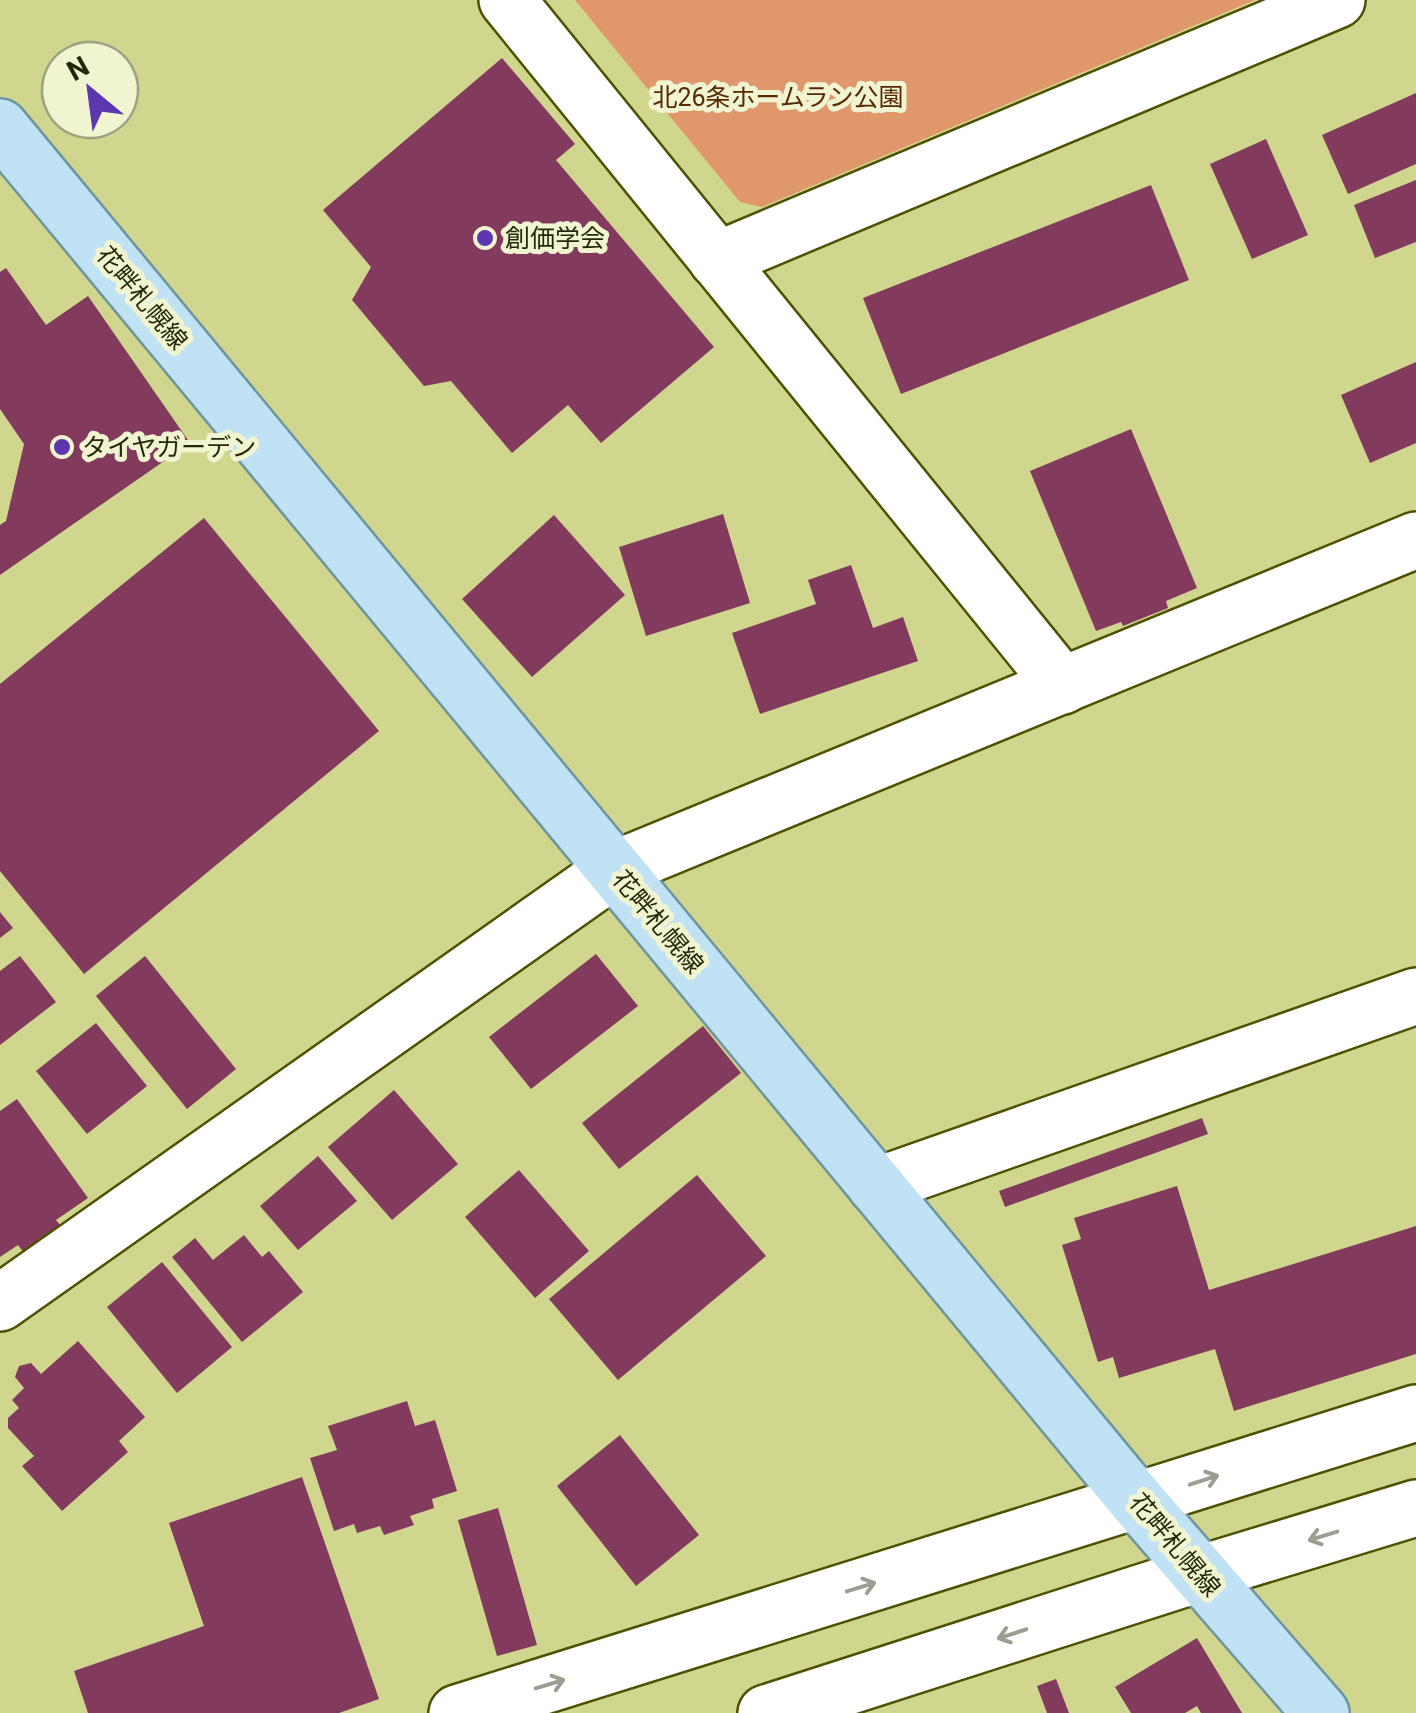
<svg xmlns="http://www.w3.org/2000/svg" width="1416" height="1713" viewBox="0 0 1416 1713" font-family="Roboto,'Noto Sans JP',sans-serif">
<rect width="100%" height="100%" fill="#d1d68f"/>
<polygon fill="#e0976b" points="575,0 1255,0 762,207 740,202"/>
<g fill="#823a5d">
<polygon points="502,58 575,144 556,160 714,347 601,443 568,405 512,453 451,381 424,386 352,300 371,267 323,210"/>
<polygon points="1416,93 1416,164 1348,194 1322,135"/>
<polygon points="1266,139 1308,235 1252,259 1210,164"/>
<polygon points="1416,180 1416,242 1375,258 1354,205"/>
<polygon points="1151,185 1189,280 901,394 863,298"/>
<polygon points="6,268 46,325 88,296 190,443 0,575 0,525 6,521 24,444 0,409 0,272"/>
<polygon points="1416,362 1416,443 1370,463 1341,395"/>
<polygon points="1131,429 1197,588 1166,601 1168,608 1123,626 1121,622 1096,631 1030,471"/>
<polygon points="723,514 750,603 646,636 619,547"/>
<polygon points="554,515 625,595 532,677 462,599"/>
<polygon points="204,518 379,731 84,974 0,871 0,684"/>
<polygon points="851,565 873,628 903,617 918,661 760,714 732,633 816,604 808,580"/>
<polygon points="0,912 13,928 0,938"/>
<polygon points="596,954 638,1006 531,1089 489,1037"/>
<polygon points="20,956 56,1002 0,1045 0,971"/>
<polygon points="145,956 236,1069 187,1109 96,996"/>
<polygon points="96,1023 147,1086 87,1134 36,1071"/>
<polygon points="703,1026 741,1073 619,1169 582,1123"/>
<polygon points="394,1090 458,1164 392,1220 328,1147"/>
<polygon points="17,1099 88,1198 56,1220 61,1226 24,1253 18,1245 0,1257 0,1111"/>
<polygon points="1202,1118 1208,1134 1005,1207 999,1191"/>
<polygon points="318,1156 357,1201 298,1250 260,1206"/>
<polygon points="519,1170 589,1251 535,1298 465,1217"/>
<polygon points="697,1175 766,1256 618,1380 549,1299"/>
<polygon points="1177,1186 1209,1290 1416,1226 1416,1354 1234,1411 1215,1349 1119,1378 1113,1357 1098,1362 1062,1245 1081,1239 1074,1218"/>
<polygon points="244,1235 262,1257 269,1251 303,1292 242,1342 172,1257 195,1238 213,1260"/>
<polygon points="162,1262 232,1347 177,1393 107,1307"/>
<polygon points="78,1341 145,1417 119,1441 128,1452 62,1511 22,1466 34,1456 8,1428 8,1418 19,1408 12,1400 24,1388 15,1377 19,1366 31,1363 41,1374"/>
<polygon points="407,1401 415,1426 435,1420 457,1491 432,1499 434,1508 410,1516 414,1525 384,1535 380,1526 357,1533 354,1524 334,1531 310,1458 337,1450 328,1426"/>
<polygon points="620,1435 699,1535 636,1586 557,1486"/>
<polygon points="302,1477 379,1699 339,1713 88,1713 74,1671 204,1626 169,1523"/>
<polygon points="498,1508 537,1645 497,1656 458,1520"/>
<polygon points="1197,1638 1242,1713 1201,1713 1197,1706 1185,1713 1131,1713 1115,1687"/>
<polygon points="1056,1679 1069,1713 1047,1713 1037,1686"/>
</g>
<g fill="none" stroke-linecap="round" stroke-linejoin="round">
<g stroke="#4e5100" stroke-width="60">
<g id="minor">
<polyline points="507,0 1063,686"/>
<polyline points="717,260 1337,0"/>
<polyline points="876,1186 1416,996"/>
<polyline points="0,1303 615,869 1416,540"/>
<polyline points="457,1713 1416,1413"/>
<polyline points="766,1713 1199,1574 1416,1508"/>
</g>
</g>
<g stroke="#6e949d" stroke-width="60">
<polyline id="major" points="0,127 1137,1501 1321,1713"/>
</g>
<use href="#minor" stroke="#fff" stroke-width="55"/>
<use href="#major" stroke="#c0e2f4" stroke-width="55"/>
</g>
<defs><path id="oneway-shaft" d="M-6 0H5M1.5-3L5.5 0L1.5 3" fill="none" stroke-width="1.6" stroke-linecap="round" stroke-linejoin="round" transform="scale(2.5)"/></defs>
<g stroke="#9d9e91">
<use href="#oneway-shaft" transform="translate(1204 1480) rotate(-18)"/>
<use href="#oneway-shaft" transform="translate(1323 1536) rotate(163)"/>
<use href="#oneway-shaft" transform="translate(861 1587) rotate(-17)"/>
<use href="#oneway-shaft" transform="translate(1012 1634) rotate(162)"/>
<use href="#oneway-shaft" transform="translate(550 1684) rotate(-17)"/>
</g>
<g fill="#5c37af" stroke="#f1f4d1" stroke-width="4">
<circle cx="485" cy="238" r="10"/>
<circle cx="62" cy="447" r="10"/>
</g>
<g text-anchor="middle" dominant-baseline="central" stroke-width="10" stroke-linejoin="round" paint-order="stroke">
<g font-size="25" fill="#572804" stroke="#f1f4d1">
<text x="778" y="97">北26条ホームラン公園</text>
</g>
<g font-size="25" fill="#25270a" stroke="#f1f4d1" text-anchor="start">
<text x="505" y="238">創価学会</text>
<text x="82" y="447">タイヤガーデン</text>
</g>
<g font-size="25" fill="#25270a" stroke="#f1f4d1">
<text transform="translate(142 298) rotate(50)">花畔札幌線</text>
<text transform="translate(658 922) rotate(50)">花畔札幌線</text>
<text transform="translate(1175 1545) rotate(50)">花畔札幌線</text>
</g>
</g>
<g transform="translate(90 90) rotate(331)"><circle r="48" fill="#f1f4d1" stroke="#9fa281" stroke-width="2.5"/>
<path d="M0-8L18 38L0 25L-18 38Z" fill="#5c37af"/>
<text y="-15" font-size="28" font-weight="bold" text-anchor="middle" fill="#25270a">N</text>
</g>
</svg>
